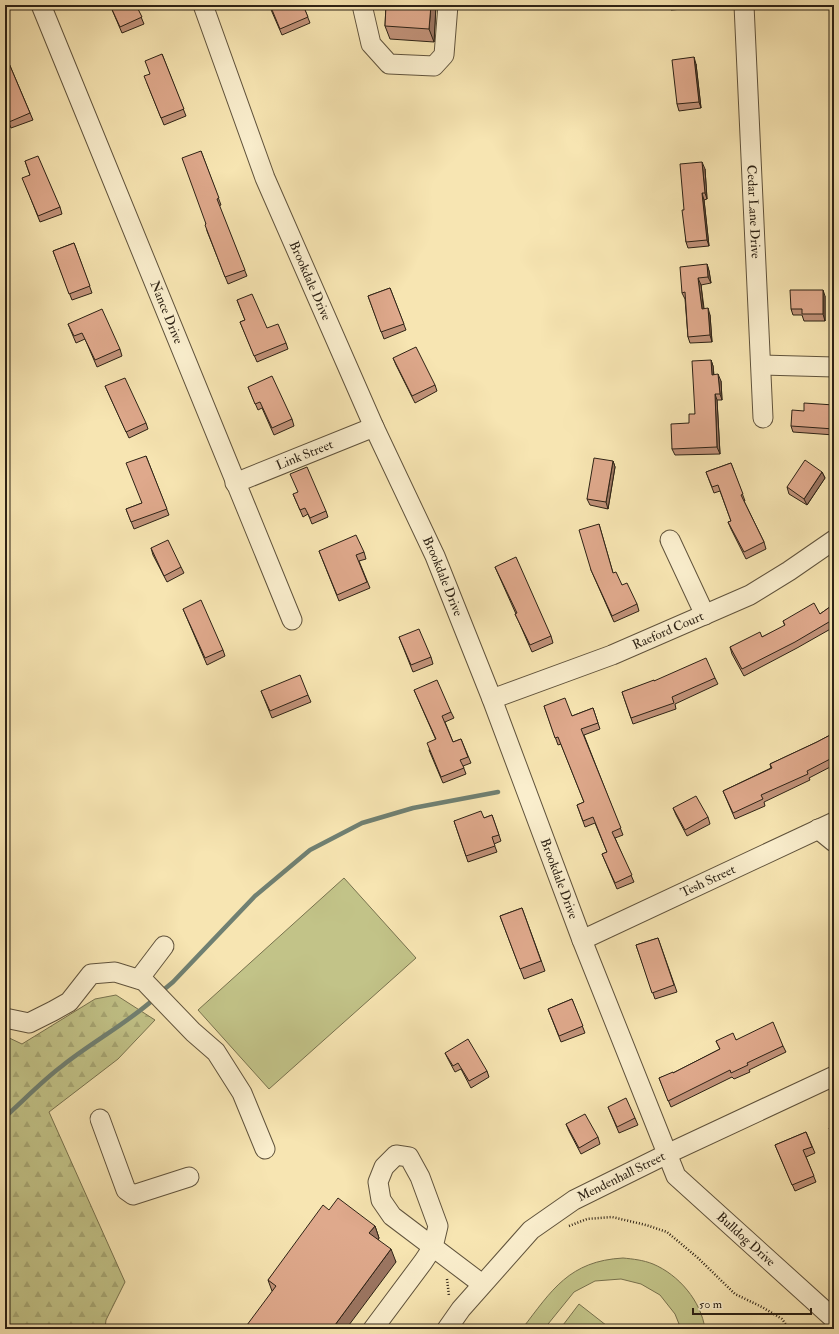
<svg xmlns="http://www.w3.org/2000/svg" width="839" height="1334" viewBox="0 0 839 1334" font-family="'IM FELL Double Pica',serif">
<defs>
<pattern id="forest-firs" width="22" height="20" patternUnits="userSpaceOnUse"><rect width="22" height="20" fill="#c2c388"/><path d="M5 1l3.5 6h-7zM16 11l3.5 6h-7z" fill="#a7a774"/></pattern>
</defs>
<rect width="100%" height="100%" fill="#f7e5b2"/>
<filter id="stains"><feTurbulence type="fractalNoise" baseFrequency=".005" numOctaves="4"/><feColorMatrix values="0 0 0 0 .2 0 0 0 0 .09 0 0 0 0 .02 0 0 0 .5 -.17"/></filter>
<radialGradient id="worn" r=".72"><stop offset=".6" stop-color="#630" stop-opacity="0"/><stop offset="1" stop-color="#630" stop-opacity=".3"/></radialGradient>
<g fill="#c2c388" stroke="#78724e">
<polygon points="344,878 416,958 269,1089 198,1010"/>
<path d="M 623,1258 C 633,1259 643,1260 653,1264 C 679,1275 701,1301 705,1329 L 681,1329 L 675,1314 L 660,1295 L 641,1284 L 621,1279 L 595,1281 L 574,1292 L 544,1329 L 522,1329 C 552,1290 569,1261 623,1258 Z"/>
<polygon points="579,1304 611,1329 560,1329"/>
</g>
<polygon fill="url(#forest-firs)" stroke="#78724e" points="116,995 155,1020 118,1059 49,1112 125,1282 106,1320 105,1329 5,1329 5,1036 22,1044 95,999"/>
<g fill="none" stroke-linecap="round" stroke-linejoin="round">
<g stroke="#708072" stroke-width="4.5">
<polyline points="161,992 173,982 255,896 310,850 362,823 413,808 498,792"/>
<path d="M 5,1117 C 24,1100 42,1081 62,1066 C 92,1042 126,1024 154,999"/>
</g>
<g stroke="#60533c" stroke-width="21">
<g id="minor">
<path id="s1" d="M 41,5 L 292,620"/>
<path id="s2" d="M 203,5 L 265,178 L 374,427 L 435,556 L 492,699 L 582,940 L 676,1176 L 834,1319"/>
<polyline points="362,5 371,44 389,64 434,66 444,55 448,5"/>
<path id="s3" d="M 744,5 L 763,418"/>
<polyline points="761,365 834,367"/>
<path id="s4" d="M 235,483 L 374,427"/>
<polyline points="670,540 705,615"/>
<path id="s5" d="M 492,699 L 612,655 L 750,595 L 789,571 L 834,540"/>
<polyline points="818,829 834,842"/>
<path id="s6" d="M 582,940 L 834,822"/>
<polyline points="139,979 164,946"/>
<polyline points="5,1018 29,1023 53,1011 69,1002 91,974 115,972 144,981 193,1032 216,1052 242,1093 265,1149"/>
<polyline points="100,1119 126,1190 133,1195 189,1177"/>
<polyline points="373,1329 423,1262 433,1247 438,1226 420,1177 409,1157 396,1155 384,1167 378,1182 381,1200 392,1216 482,1284"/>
<path id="s7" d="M 447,1329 L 461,1309 L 531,1230 L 574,1200 L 667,1154 L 834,1076"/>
</g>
</g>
<g stroke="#2d2215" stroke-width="2.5" stroke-dasharray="1 2" stroke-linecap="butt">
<polyline points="569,1226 587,1219 612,1217 646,1225 667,1232 698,1258 735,1294 762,1307 782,1319 789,1329"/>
<polyline points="447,1279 449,1296"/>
</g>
<use href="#minor" stroke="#faeecd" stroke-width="19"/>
</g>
<g fill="#c09178" stroke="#2d2215">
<polygon points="110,5 136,5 144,24 122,33"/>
<polygon points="269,5 303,5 310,23 282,35"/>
<polygon points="386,5 436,5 434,42 390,39 385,26"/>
<polygon points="669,5 695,5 695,8 671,10"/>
<polygon points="5,54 33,120 11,128 5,113"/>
<polygon points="162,54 186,116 164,125 147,83 150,74"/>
<polygon points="696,64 701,108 679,111 677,104"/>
<polygon points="201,151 221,205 219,206 247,276 228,284 207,231 206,224"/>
<polygon points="25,161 60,207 62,214 40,222 25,184 30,175"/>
<polygon points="705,169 707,199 704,200 709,246 688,248 686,242 684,210"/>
<polygon points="74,243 92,293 72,300 53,251"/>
<polygon points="707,264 709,271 711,283 701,285 704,308 710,315 712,342 690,343 688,337 685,299 682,293"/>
<polygon points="390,288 406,330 384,339 368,296"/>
<polygon points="825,296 825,321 804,321 802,315 793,315 791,309"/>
<polygon points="237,300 267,328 286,343 288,349 257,362 240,322 245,320"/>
<polygon points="68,324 120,349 122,356 97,367 85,339 76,343"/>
<polygon points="393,358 435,385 437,391 415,403 396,365"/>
<polygon points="711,360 713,366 714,375 721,381 722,400 717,400 720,454 675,455 672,449 695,414"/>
<polygon points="105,386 146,423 148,429 129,438"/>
<polygon points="248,387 292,419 294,426 274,435 262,408 258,410"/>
<polygon points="834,405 834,435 793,432 791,426 804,411"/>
<polygon points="146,456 169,515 134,529 126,509 142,503"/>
<polygon points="613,461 615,467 608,509 590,505 587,499"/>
<polygon points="731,463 745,501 744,501 764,542 766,549 746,559 731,529 728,522 731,521 720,491 714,493 706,472"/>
<polygon points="822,472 825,478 807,505 789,494 787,487"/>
<polygon points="293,494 326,511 328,517 312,524 308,514 303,517"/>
<polygon points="599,524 613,573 622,585 637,604 639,611 614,622 591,570"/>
<polygon points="151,548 181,567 184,573 167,582 153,555"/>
<polygon points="319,551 364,552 366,559 359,561 370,588 339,601"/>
<polygon points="495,567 551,636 553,643 532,652 518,620 515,614 516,614"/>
<polygon points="834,604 834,627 797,648 744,676 732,654 730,647 762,637 785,626 783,621 820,614"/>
<polygon points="183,609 223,650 225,656 207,665"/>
<polygon points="399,637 431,657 433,664 413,672"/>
<polygon points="715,678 718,684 675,704 676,709 633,724 622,692 654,681"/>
<polygon points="414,690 451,712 454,718 445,722 453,742 461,739 471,763 463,766 466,774 443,783 429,750 436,740"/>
<polygon points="261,691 308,695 311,702 272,718"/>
<polygon points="544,706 572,716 593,708 600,729 584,735 623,835 615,838 634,882 617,889 602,854 607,852 595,823 585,827 577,805 584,802 561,744 558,745"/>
<polygon points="834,733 834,765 809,778 810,780 764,802 765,806 735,819 723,791 771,768 770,764 817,742"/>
<polygon points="673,808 708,817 710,824 687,836 676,815"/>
<polygon points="492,815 501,841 494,844 497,852 468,862 454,821 484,818"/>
<polygon points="522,908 545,971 524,979 500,916"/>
<polygon points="658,938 677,992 655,999 636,945"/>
<polygon points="572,999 585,1033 561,1042 548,1009"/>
<polygon points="736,1040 783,1046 786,1052 749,1070 750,1072 734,1079 732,1077 671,1107 659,1078 673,1073 720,1049 716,1041"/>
<polygon points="445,1053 487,1071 489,1077 471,1088 461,1069 455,1072 448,1059"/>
<polygon points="608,1107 635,1118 638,1125 619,1133"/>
<polygon points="566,1124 598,1137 600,1144 581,1154 569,1131"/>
<polygon points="806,1132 815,1153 806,1157 816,1182 795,1191 775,1145"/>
<polygon points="329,1210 375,1226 379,1238 378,1240 396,1262 272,1291 268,1280"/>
</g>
<g fill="#9c7662" stroke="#2d2215">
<polygon points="431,5 436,5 434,42 429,29"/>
<polygon points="694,57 696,64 701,108 699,102"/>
<polygon points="702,162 705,169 707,199 705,193"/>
<polygon points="702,193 704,200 709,246 707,240"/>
<polygon points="707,264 709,271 711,283 708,277"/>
<polygon points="698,278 701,285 704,315 702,309"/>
<polygon points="823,290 825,296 825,321 823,314"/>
<polygon points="708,308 710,315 712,342 710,335"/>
<polygon points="711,360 713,366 714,381 712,375"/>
<polygon points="718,374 721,381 722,400 720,394"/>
<polygon points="715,394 717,400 720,454 717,447"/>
<polygon points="613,461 615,467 608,509 606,502"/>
<polygon points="822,472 825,478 807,505 804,499"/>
<polygon points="375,1226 379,1238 374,1246 369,1233"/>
<polygon points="391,1249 396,1262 346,1329 332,1329"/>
</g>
<g fill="#dfa98c" stroke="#2d2215">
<polygon points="110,5 136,5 142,17 120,27"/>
<polygon points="270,5 303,5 308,17 280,29"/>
<polygon points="386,5 431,5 429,29 385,26"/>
<polygon points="5,54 30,113 9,122 5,113"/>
<polygon points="162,54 184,109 161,118 144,76 150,74 145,61"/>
<polygon points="694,57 699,102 677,104 672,60"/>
<polygon points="201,151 219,198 217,199 245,270 225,277 205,225 206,224 182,158"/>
<polygon points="38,156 60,207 38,216 22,178 30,175 25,161"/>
<polygon points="702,162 705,193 702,193 707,240 686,242 682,210 684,210 680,164"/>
<polygon points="74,243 90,286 69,294 53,251"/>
<polygon points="707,264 708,277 698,278 702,309 708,308 710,335 688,337 685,292 682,293 680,267"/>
<polygon points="390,288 404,324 381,332 368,296"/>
<polygon points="790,290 823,290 823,314 802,314 802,309 791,309"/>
<polygon points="252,294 267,328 278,324 286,343 254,356 240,322 245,320 237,300"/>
<polygon points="102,309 120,349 95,360 82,333 74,336 68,324"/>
<polygon points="416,347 435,385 412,396 393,358"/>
<polygon points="711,360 712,375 718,374 720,394 715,394 717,447 672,449 671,424 689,423 689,414 695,414 692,361"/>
<polygon points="272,376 292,419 272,428 260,402 255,404 248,387"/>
<polygon points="125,378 146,423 126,432 105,386"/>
<polygon points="804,403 834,405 834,429 791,426 792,410 804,411"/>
<polygon points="146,456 167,509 131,522 126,509 142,503 126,463"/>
<polygon points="594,458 613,461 606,502 587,499"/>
<polygon points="805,460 822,472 804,499 787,487"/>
<polygon points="731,463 743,494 741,495 764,542 744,552 728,522 731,521 718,485 712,487 706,472"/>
<polygon points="307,467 326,511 310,518 305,508 300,510 293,494 298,492 290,474"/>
<polygon points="599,524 613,573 616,572 622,585 627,583 637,604 612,616 591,570 579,530"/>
<polygon points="356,535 364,552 356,555 367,582 337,595 319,551"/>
<polygon points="168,540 181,567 164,576 151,548"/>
<polygon points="516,557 551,636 530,645 515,614 517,613 495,567"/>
<polygon points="201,600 223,650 205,658 183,609"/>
<polygon points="814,603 820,614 834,604 834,619 795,642 742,669 730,647 760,632 762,637 785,625 783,621"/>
<polygon points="419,629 431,657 411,665 399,637"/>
<polygon points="706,658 715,678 672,697 674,703 631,718 622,692 654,680 654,681"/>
<polygon points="300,675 308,695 270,711 261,691"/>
<polygon points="437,680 451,712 442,716 453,742 461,739 468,757 460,760 464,768 441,777 427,743 436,739 414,690"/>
<polygon points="565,698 572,716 593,708 598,723 581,729 621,828 612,832 632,875 615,883 602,854 607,852 593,817 583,821 577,805 584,802 558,737 555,738 544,706"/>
<polygon points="834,733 834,757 807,771 808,774 761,795 763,799 733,813 723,791 772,768 770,764 817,742"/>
<polygon points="696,796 708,817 685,830 673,808"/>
<polygon points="481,811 484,818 492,815 499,835 492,837 495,846 466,856 454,821"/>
<polygon points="522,908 541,961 520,969 500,916"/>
<polygon points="658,938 674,985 652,993 636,945"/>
<polygon points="572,999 583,1026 559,1036 548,1009"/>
<polygon points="773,1022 783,1046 747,1063 748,1065 731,1073 730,1070 668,1101 659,1078 673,1072 673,1073 720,1049 716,1041 733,1033 736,1040"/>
<polygon points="468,1039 487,1071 469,1081 458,1063 453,1066 445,1053"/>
<polygon points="626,1098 635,1118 617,1127 608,1107"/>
<polygon points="585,1114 598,1137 579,1148 566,1124"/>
<polygon points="834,1126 834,1139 829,1128"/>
<polygon points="806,1132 812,1147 803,1150 814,1176 792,1185 775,1145"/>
<polygon points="338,1198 375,1226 369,1233 391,1249 332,1329 244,1329 276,1286 268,1280 323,1205 329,1210"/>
</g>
<g text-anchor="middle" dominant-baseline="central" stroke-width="4" stroke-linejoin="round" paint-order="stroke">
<g font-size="13" fill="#2d2215" stroke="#faeecd">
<text stroke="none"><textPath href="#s3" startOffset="207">Cedar Lane Drive</textPath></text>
<text stroke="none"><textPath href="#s2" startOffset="296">Brookdale Drive</textPath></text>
<text stroke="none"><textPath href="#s1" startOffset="332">Nance Drive</textPath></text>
<text stroke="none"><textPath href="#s4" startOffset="75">Link Street</textPath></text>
<text stroke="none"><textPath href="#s2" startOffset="620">Brookdale Drive</textPath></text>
<text stroke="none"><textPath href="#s5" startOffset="189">Raeford Court</textPath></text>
<text stroke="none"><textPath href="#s2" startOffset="944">Brookdale Drive</textPath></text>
<text stroke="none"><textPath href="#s6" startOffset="139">Tesh Street</textPath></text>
<text stroke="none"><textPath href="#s7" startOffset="235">Mendenhall Street</textPath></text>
<text stroke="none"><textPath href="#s2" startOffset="1358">Bulldog Drive</textPath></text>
</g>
</g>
<rect width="839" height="1334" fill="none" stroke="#f7e5b2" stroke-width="20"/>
<rect x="6" y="6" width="827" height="1322" fill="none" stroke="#2d2215" stroke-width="2"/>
<rect x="10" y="10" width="819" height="1314" fill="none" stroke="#2d2215"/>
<path d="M693 1308v6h118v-6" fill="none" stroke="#2d2215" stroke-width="2"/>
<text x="699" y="1308" font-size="12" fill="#2d2215" stroke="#faeecd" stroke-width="3" paint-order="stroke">50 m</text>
<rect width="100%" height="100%" filter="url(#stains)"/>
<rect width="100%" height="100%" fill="url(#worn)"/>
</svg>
